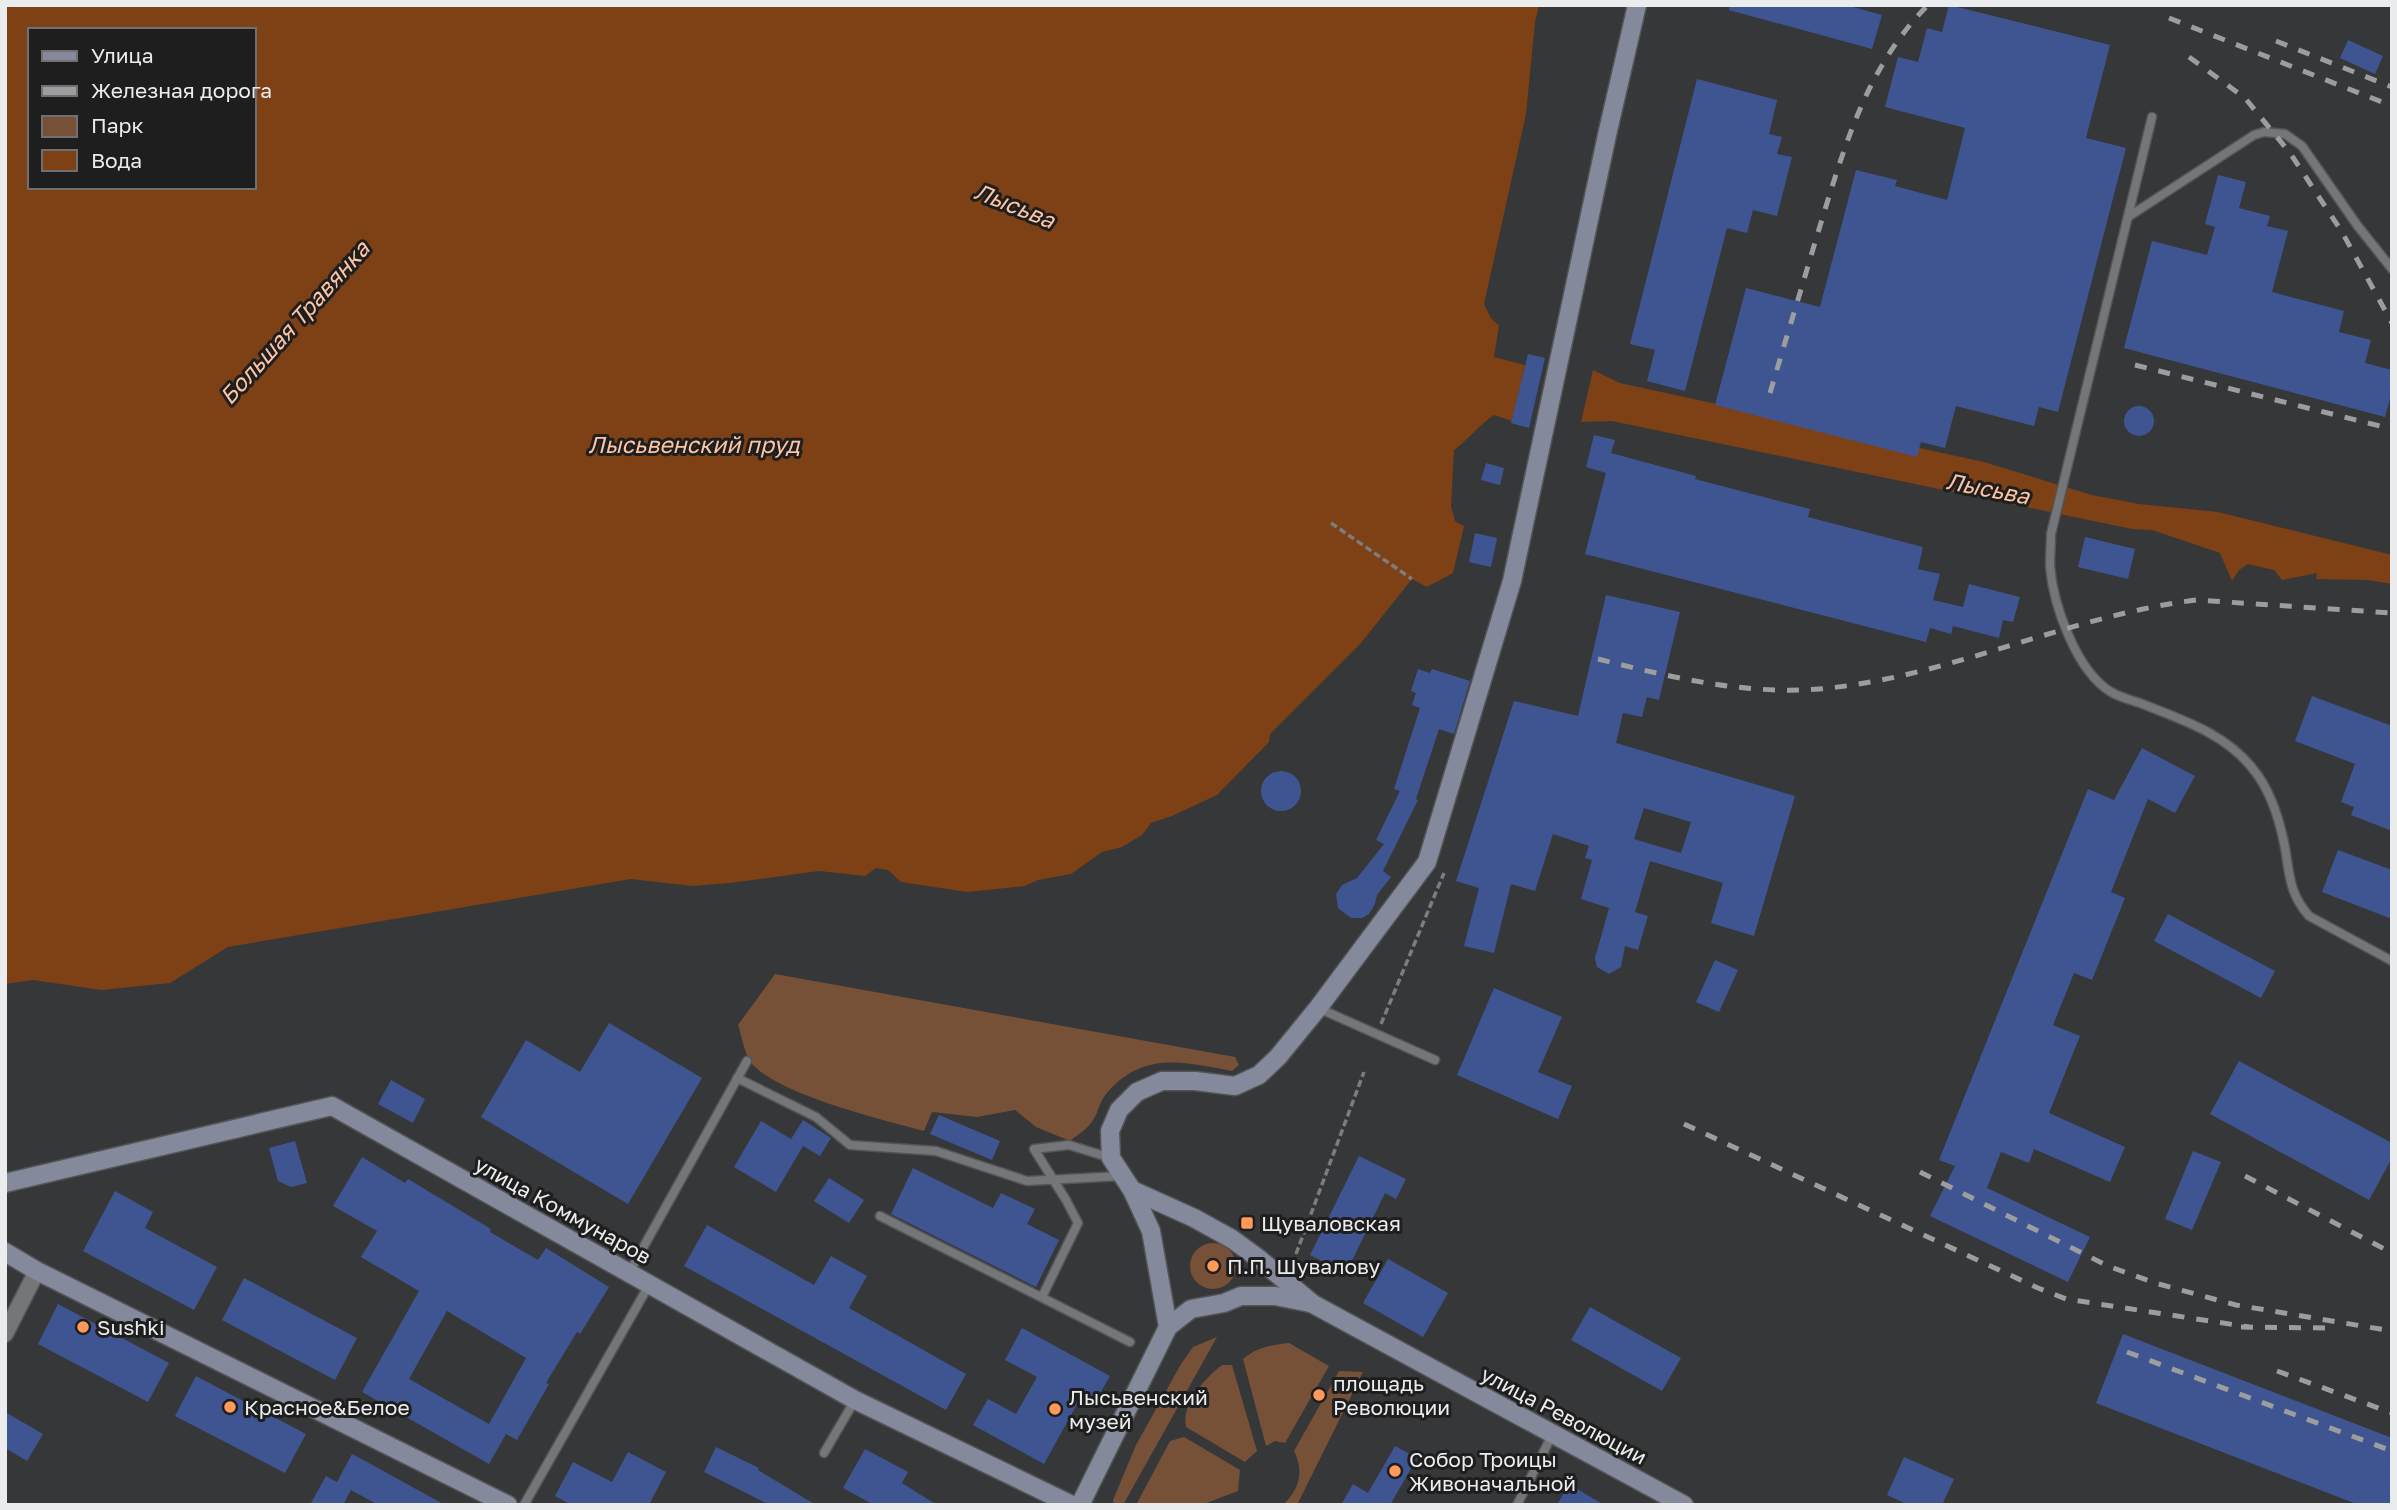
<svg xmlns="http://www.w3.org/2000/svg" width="2397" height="1510" viewBox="0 0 2397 1510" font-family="'Golos Text',sans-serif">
<rect width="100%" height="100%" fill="#353739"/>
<g fill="#775038">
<path d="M 775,974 L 1235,1057 L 1239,1065 L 1232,1071 C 1184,1062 1143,1050 1106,1094 C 1099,1102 1098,1115 1091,1123 C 1086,1130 1076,1136 1070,1141 L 1036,1127 L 1015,1110 L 977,1117 L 932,1112 L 924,1131 C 881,1119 783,1096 753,1065 C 745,1057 742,1037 738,1025 Z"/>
<circle cx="1213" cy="1266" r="23"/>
<polygon points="1217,1337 1123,1505 1114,1505 1113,1500 1136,1445 1181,1364 1193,1347"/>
<path d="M 1289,1343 L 1329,1366 L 1285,1443 L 1275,1441 L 1266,1446 L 1243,1359 C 1257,1347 1272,1345 1289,1343 Z"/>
<path d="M 1222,1365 L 1232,1365 L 1257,1451 L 1245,1462 L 1186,1427 C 1181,1404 1205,1378 1222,1365 Z"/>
<path d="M 1339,1371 L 1363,1372 L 1297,1505 L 1283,1505 C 1300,1489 1304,1471 1294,1451 Z"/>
<polygon points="1184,1437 1240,1470 1238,1491 1201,1505 1136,1505 1170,1441"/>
</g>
<g fill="#7e4015" fill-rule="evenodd">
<path d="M 5,5 L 1539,5 L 1535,22 L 1526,114 L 1484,304 L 1491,318 L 1499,326 L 1494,357 L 1525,365 L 1512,421 L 1494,415 C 1479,425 1469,439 1454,450 L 1451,506 L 1455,521 L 1464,526 L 1453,573 L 1427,587 L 1412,579 L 1361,643 L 1270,734 L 1269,742 L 1217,795 L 1172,816 L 1151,823 L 1142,835 L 1122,847 L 1102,852 L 1071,874 L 1038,880 L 1025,886 L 967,892 L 901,882 L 888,870 L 876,868 L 865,876 L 819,871 L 730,883 L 692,886 L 631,879 L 228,947 L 170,983 L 101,990 L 33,980 L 5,984 ZM 30,30 L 254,30 L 254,187 L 30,187 Z"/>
<polygon points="1593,370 1620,383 1984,462 2092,495 2139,504 2218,512 2392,555 2392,584 2368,580 2316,579 2317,573 2282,580 2274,570 2248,564 2239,570 2232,581 2220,553 2152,530 2132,529 1612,421 1581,422"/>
</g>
<g fill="#3f5591" fill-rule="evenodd">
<polygon points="1729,5 1846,5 1882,15 1872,49 1729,10"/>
<polygon points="1949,5 2110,45 2086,138 2126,148 2058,412 2039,407 2034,426 1956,406 1945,448 1921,442 1917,457 1715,405 1746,288 1820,307 1856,170 1897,180 1895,186 1947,200 1965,128 1885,107 1898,57 1918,62 1927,28 1942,32"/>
<polygon points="2348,40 2383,56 2375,74 2340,58"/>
<polygon points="1697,79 1777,100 1769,134 1782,137 1777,154 1792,157 1777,216 1753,210 1747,233 1727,228 1685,391 1647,381 1655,350 1630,344"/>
<polygon points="2218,175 2246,182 2239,208 2270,216 2267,226 2288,231 2272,292 2344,311 2339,332 2371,340 2365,363 2392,370 2392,391 2385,417 2124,348 2152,241 2207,255 2215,227 2205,224"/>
<polygon points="1528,354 1545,358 1529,428 1511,423"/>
<circle cx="2139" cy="421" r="15"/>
<polygon points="1594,435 1615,440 1611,453 1696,476 1695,479 1810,509 1808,517 1923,547 1918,569 1940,574 1933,600 1963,607 1969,584 2020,597 2013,622 2003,620 1999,638 1953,626 1951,634 1930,628 1926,642 1585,554 1606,473 1586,467"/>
<polygon points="1486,463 1504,468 1500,485 1481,480"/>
<polygon points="1475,533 1497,538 1491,567 1469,562"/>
<polygon points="2085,537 2135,549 2128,579 2078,567"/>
<path d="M 1606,595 L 1680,612 L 1659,700 L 1647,697 L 1642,717 L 1623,713 L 1616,743 L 1795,796 L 1754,936 L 1711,923 L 1723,883 L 1650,861 L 1635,912 L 1648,916 L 1638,950 L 1625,946 L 1621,967 L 1609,974 L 1597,967 L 1595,958 L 1609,908 L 1581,899 L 1592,860 L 1585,858 L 1589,846 L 1553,834 L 1535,891 L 1511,884 L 1494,953 L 1464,946 L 1479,888 L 1456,881 L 1514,701 L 1578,716 ZM 1644,808 L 1691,822 L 1681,853 L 1634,839 Z"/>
<polygon points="1418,669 1430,673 1432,669 1470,681 1454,734 1439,729 1416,799 1418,800 1383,871 1391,877 1377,895 1375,904 1369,914 1362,918 1351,918 1338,908 1336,894 1342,885 1357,878 1384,844 1376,840 1400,791 1394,789 1420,708 1412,705 1416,693 1411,691"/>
<polygon points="2312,696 2392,726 2392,831 2351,815 2354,807 2341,802 2355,764 2295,741"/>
<polygon points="2142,748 2195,776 2175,813 2148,799 2111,892 2125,898 2092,980 2074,973 2053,1025 2080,1036 2049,1113 2125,1147 2110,1182 2034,1149 2029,1163 2001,1152 1987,1188 2090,1237 2068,1282 1930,1216 1955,1166 1939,1160 2088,789 2114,800"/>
<circle cx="1281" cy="791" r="20"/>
<polygon points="2338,850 2392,870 2392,919 2322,892"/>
<polygon points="2168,914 2275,971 2261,998 2154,941"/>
<polygon points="1715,960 1738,970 1719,1012 1696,1002"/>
<polygon points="1494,988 1562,1017 1538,1072 1572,1086 1558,1119 1457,1075"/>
<polygon points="609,1023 702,1078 628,1204 481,1117 526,1040 580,1072"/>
<polygon points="2239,1061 2392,1143 2392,1158 2369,1200 2210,1114"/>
<polygon points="391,1080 425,1099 413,1123 378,1104"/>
<polygon points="939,1115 1000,1141 992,1160 930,1134"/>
<polygon points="803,1120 831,1138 820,1156 803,1146 776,1192 734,1167 761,1121 791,1139"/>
<polygon points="295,1141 307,1183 291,1187 278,1181 269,1148"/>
<polygon points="2193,1151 2221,1162 2192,1230 2165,1219"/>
<polygon points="1359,1156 1406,1179 1396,1199 1385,1193 1346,1273 1310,1255"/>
<path d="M 362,1157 L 405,1183 L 408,1179 L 491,1229 L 490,1232 L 538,1260 L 546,1248 L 609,1287 L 580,1334 L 577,1332 L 546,1383 L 549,1384 L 517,1440 L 506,1434 L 489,1464 L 362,1392 L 419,1291 L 361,1257 L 377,1231 L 333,1206 ZM 447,1311 L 526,1358 L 489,1424 L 409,1379 Z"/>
<polygon points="913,1168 993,1208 1001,1193 1035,1209 1027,1224 1059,1240 1036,1287 891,1214"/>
<polygon points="829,1178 864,1200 849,1223 814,1201"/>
<polygon points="115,1191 153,1212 145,1228 217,1267 194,1310 83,1251"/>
<polygon points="707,1225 814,1285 831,1256 867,1276 849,1308 966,1374 946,1410 684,1266"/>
<polygon points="1388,1259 1448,1293 1423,1337 1363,1303"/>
<polygon points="244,1278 357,1338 335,1380 222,1320"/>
<polygon points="58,1304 169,1363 148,1402 38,1344"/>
<polygon points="1590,1307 1681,1358 1662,1391 1571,1340"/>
<polygon points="1022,1328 1110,1376 1094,1404 1081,1397 1044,1464 973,1425 988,1399 1016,1414 1037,1377 1005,1360"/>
<polygon points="2123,1334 2392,1438 2392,1505 2359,1505 2096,1403"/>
<polygon points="196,1376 306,1434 285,1473 175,1416"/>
<polygon points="5,1412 43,1434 27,1461 5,1448"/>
<polygon points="1395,1446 1417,1458 1390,1505 1341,1505 1353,1484 1368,1493"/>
<polygon points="716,1447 759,1468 758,1470 816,1505 770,1505 704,1472"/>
<polygon points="865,1449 908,1472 902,1483 937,1505 874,1505 843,1488"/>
<polygon points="628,1452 666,1472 649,1505 572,1505 555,1496 573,1462 612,1482"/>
<polygon points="352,1454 367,1462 445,1505 378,1505 351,1490 343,1505 310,1505 326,1476 337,1482"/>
<polygon points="1904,1457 1954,1479 1942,1505 1909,1505 1887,1495"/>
<polygon points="1569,1484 1604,1505 1557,1505"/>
</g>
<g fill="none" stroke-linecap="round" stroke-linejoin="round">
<g stroke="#535456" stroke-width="11">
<g id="lane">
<path d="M 2152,117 L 2051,534 C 2051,544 2050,555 2050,566 C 2053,604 2076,671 2111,692 C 2119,697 2131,700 2140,703 C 2182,720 2225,733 2253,769 C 2271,791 2280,821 2285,848 C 2290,876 2289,893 2309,916 L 2392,961"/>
<polyline points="2128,217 2254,135 2264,132 2285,134 2302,146 2357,225 2392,269"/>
<polyline points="1318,1008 1435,1060"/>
<polyline points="737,1078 816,1117 850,1145 936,1151 1027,1181 1122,1176"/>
<polyline points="880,1216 1130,1342"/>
<polyline points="629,1273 747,1061"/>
<polyline points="1042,1297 1078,1223 1066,1200 1034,1149 1069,1145 1111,1158"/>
<polyline points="824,1453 855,1400"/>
<polyline points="524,1505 649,1285"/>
<polyline points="1517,1505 1552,1435"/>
</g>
</g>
<g stroke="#535456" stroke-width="19">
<polyline id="street" points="5,1334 37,1271"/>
</g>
<g stroke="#535456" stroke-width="21">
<g id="secondary">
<polyline points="5,1183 332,1106 855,1400 1072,1505"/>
<polyline points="1132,1190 1194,1218 1232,1239 1258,1258 1313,1304 1684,1505"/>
<polyline points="5,1252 37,1271 508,1505"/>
<polyline points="1168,1327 1151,1231 1132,1190 1111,1158 1110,1131 1119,1110 1137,1092 1162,1081 1195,1081 1235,1086 1259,1075 1278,1057 1318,1008 1427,862 1512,581 1607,135 1637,5"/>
<polyline points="1080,1505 1168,1327 1191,1309 1224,1303 1241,1296 1275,1296 1310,1303"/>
</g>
</g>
<g stroke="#7c7d7f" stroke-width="3.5" stroke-dasharray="7 3.5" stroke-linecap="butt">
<polyline points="1331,523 1412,579"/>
<polyline points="1381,1024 1444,873"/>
<polyline points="1296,1254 1364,1072"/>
</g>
<use href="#lane" stroke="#757679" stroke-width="8"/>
<use href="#street" stroke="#757679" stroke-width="16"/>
<use href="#secondary" stroke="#848a9b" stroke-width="18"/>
<g stroke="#9c9d9f" stroke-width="5" stroke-dasharray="12 12" stroke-linecap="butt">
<polyline points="2169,18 2392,106"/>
<polyline points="2276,41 2392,87"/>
<polyline points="2189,57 2245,98 2290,153 2342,232 2392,323"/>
<polyline points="2135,365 2392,429"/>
<path d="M 1770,393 C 1785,342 1801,290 1816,239 C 1842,155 1864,69 1928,5"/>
<path d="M 1598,659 C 1670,677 1744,695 1819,689 C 1948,678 2067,616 2196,600 L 2392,613"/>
<polyline points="1684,1124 2038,1288 2066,1299 2249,1327"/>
<polyline points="1920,1172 2108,1266 2155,1283 2236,1305 2392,1331"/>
<polyline points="2245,1176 2392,1253"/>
<polyline points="2241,1327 2325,1328"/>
<polyline points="2127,1352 2392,1451"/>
<polyline points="2277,1371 2392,1413"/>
</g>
</g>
<g fill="#ff9a5b" stroke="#1e1e1f" stroke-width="2.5">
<rect x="1240" y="1216" width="14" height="14" rx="3.5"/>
<circle cx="1213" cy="1266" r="7"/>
<circle cx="83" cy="1327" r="7"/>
<circle cx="1319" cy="1395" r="7"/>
<circle cx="230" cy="1407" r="7"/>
<circle cx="1055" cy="1409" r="7"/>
<circle cx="1395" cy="1471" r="7"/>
</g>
<g text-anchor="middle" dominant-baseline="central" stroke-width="6" stroke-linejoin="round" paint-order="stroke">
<g font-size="21" fill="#ebecee" stroke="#1e1e1f">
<text transform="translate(563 1210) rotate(29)">улица Коммунаров</text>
<text transform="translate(1564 1415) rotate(28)">улица Революции</text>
</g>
<g font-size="21" fill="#ebecee" stroke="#1e1e1f" text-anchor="start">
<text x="1261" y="1223">Щуваловская</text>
<text x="1227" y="1266">П.П. Шувалову</text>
<text x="97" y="1327">Sushki</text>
<text x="1333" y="1383">площадь<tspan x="1333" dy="24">Революции</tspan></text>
<text x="1069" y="1397">Лысьвенский<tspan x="1069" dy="24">музей</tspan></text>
<text x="244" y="1407">Красное&amp;Белое</text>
<text x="1409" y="1459">Собор Троицы<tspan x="1409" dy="24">Живоначальной</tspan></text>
</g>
<g font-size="23" font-style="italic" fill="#fdc4a3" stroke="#1e1e1f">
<text transform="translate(1015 205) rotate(22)">Лысьва</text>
<text transform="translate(294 322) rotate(-48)">Большая Травянка</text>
<text x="694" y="444">Лысьвенский пруд</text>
<text transform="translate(1988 488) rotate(11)">Лысьва</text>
</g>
</g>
<rect width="2397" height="1510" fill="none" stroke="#ebecee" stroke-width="14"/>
<rect x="28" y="28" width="228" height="161" fill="#1e1e1f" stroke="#707072" stroke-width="2"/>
<rect x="42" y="51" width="35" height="10" fill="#848a9b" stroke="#707072" stroke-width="2"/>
<text x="91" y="63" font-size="21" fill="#ebecee">Улица</text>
<rect x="42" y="86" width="35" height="10" fill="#9c9d9f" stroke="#707072" stroke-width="2"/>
<text x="91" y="98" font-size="21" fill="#ebecee">Железная дорога</text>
<rect x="42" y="116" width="35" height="21" fill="#775038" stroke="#707072" stroke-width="2"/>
<text x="91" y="133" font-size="21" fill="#ebecee">Парк</text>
<rect x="42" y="150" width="35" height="21" fill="#7e4015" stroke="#707072" stroke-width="2"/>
<text x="91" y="168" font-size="21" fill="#ebecee">Вода</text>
</svg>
